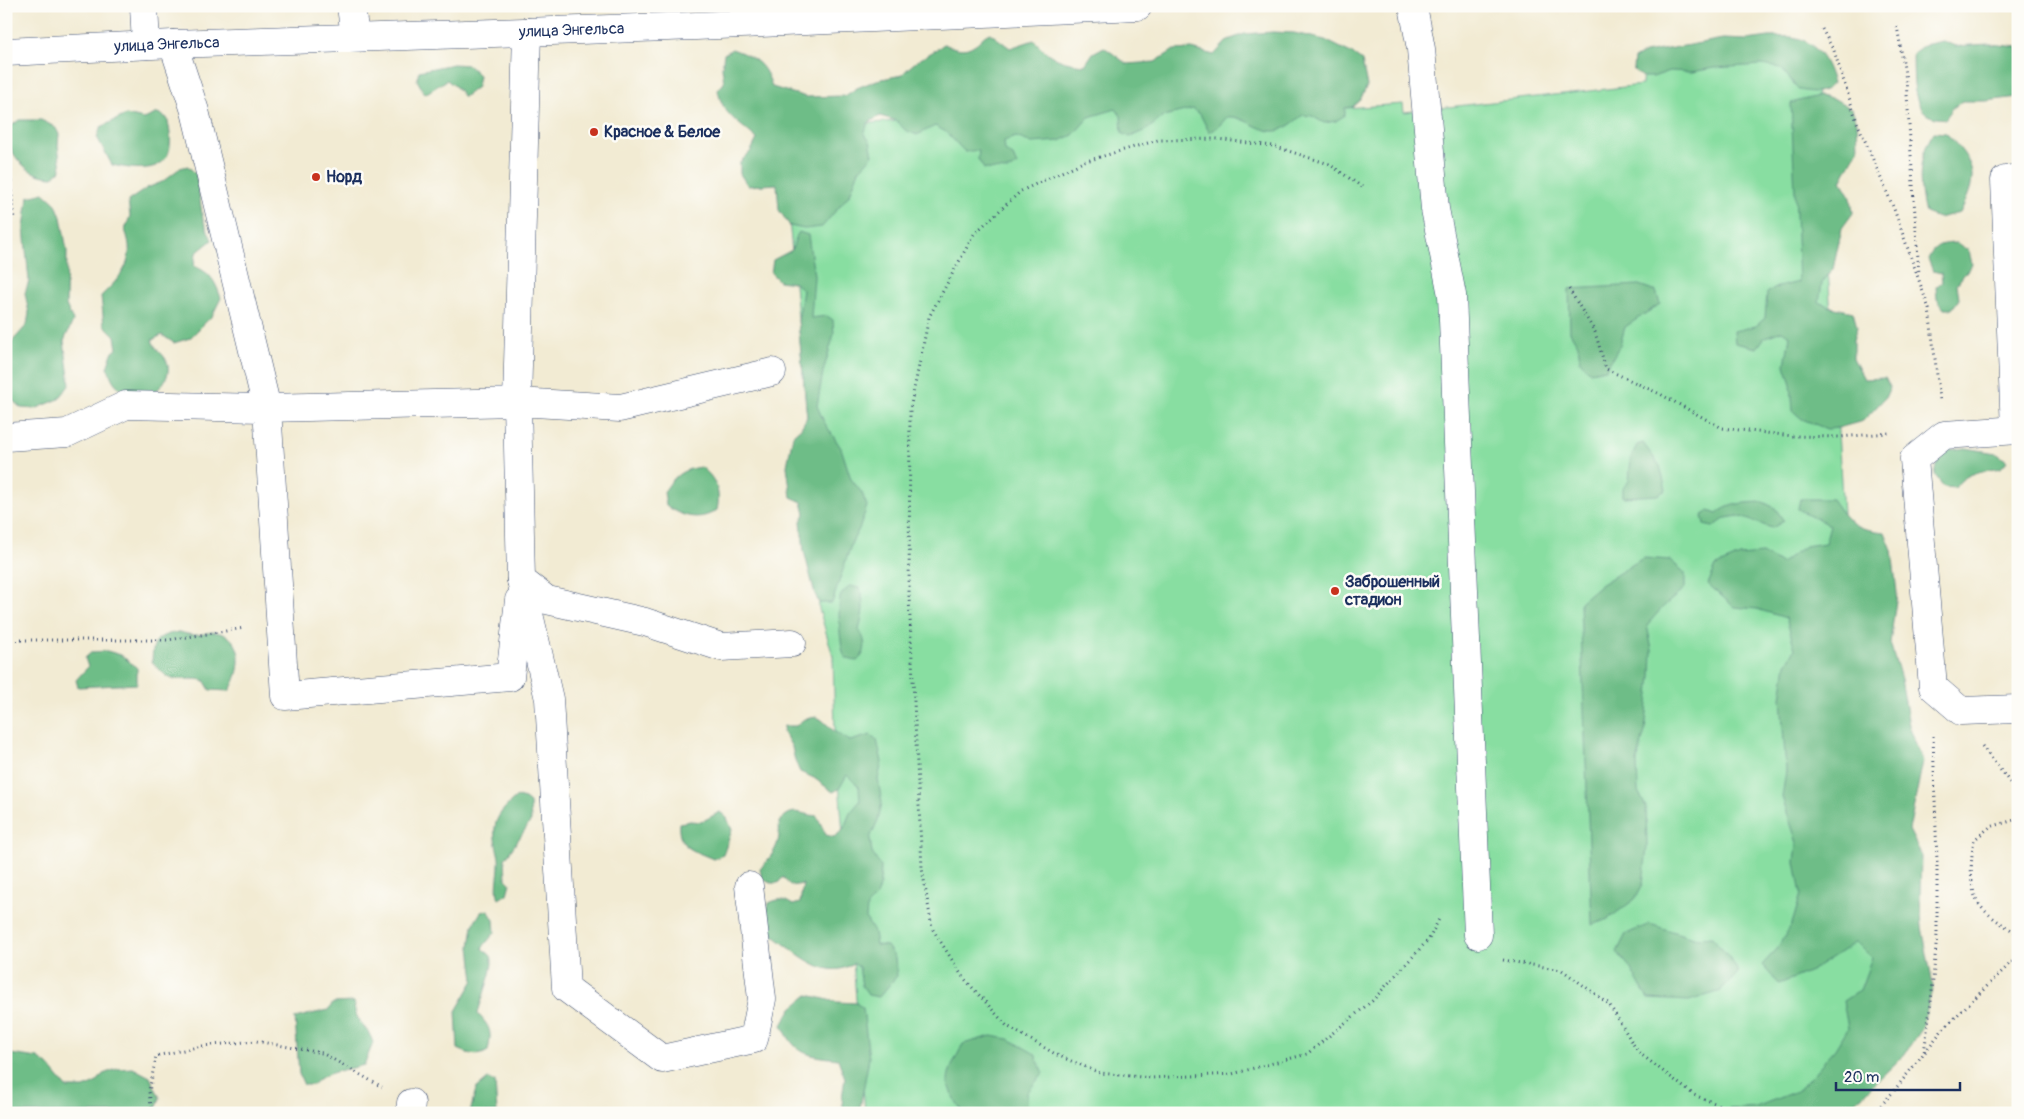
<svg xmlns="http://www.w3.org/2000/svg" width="2024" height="1119" viewBox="0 0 2024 1119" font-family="Pangolin,sans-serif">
<rect width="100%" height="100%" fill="#fdfcf7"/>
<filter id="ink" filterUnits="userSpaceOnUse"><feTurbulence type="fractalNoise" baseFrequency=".02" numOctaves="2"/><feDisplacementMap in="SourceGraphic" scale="10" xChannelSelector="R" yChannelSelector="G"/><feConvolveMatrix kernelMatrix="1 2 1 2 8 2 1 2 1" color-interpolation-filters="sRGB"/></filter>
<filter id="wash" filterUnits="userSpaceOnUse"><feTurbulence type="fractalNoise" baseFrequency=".0096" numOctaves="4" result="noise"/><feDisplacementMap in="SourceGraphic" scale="20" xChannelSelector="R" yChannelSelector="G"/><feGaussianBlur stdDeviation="1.12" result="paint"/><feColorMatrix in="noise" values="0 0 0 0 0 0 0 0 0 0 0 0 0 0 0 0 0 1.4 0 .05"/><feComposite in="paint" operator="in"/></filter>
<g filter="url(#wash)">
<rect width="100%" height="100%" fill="#f2ebd3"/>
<polygon fill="#88dea1" stroke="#528680" points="1815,55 1847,579 1915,1007 1766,1113 865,1113 835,732 833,656 819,609 807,417 781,131 1344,82 1345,108 1403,104 1404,112 1642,85 1643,63"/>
<g fill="#6ebd87" stroke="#447672">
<path d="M 1273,32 L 1294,33 L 1325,40 L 1351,53 L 1362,61 L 1367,86 L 1360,100 L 1352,107 L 1345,108 L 1345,115 L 1336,121 L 1324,123 L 1312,116 L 1303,115 C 1297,119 1290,126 1283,129 C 1263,138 1247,115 1227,117 L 1218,127 L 1209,132 L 1200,114 L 1193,109 L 1164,116 L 1148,129 L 1130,137 L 1122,133 L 1121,116 L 1116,109 L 1089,117 L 1073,135 L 1060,141 L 1032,143 L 1016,137 L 1004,141 L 1005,151 L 1013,156 L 1017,165 L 1008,170 L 984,169 L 978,159 L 979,150 L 965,152 L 946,132 L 935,126 L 917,135 L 905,130 L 897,121 L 880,116 L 868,123 L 864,134 L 870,141 L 873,155 L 859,170 L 850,194 L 822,227 L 804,229 L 790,226 L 779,210 L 777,184 L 748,186 L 740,174 L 740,162 L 751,151 L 757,139 C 739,122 722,115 718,90 L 724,83 L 722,67 L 724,54 L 732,49 C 754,57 765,63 772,87 L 806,97 L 845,96 L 857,88 L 877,80 L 902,75 C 915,59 929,56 944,44 C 954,48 964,52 974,45 C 981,41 982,36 990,33 L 1010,48 L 1034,40 C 1050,58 1061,63 1085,65 L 1093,53 L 1104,47 L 1127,64 L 1155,62 L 1174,50 L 1192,49 L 1214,55 L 1228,40 L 1245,34 Z"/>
<path d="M 1769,37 C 1778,37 1789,36 1797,38 C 1818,43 1828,65 1833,83 C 1824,95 1812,92 1799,90 L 1781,68 L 1762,65 L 1714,68 L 1692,72 L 1670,71 L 1653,77 L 1643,77 L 1633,69 L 1634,59 L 1645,53 L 1723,39 L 1747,40 Z"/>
<path d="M 1943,41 L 1955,46 L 1990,44 L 2018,47 L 2018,97 L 1986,101 L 1962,101 L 1953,108 L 1945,119 C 1942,118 1937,119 1933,117 C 1910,109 1914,73 1913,53 L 1924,45 Z"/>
<polygon points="453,64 468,65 479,75 477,87 464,97 456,87 447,80 425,94 417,80 419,71"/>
<polygon points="1818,96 1833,98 1852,109 1857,122 1858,149 1841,181 1851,198 1853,213 1842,228 1833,269 1822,283 1819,302 1831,307 1853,312 1857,327 1853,340 1853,358 1864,379 1885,378 1890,387 1885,398 1863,421 1838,428 1827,429 1802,419 1793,411 1791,384 1785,365 1790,336 1782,331 1765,337 1757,348 1735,343 1734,331 1756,326 1765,318 1767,293 1774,288 1799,282 1791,103"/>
<path d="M 158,113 L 167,118 C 180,168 154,174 112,165 L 97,137 L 101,127 L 126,115 L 144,119 Z"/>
<path d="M 19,120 L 41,120 L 55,127 L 59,134 L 58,145 L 61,170 L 53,177 C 49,177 42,176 37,174 C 20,167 7,149 6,130 Z"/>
<path d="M 1934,132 L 1946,133 C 1975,164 1980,173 1960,213 L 1938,218 L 1925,213 C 1918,183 1917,158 1934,132 Z"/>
<path d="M 188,166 L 196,174 L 203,220 L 212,240 L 196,253 L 194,266 C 211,273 215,281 221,298 L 212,316 L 190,338 L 174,343 L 162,335 L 152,340 C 156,352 167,355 168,366 C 169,374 166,379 162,385 C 150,400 126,398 114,382 C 111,378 110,372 107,368 L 112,353 L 117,349 L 115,336 L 104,325 L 101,296 C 122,276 137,260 125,230 L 130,216 L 128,201 L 147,188 L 162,182 L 180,168 Z"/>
<polygon points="44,193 56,204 61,217 67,251 66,305 73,321 64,341 70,384 59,399 35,409 21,408 9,397 6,384 6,359 9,345 27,325 29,313 25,293 29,281 24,228 28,197"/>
<polygon points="799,232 808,235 814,276 811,318 827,316 833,320 834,334 823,372 817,406 824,422 841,448 851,479 862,493 867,506 860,527 852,542 832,603 819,603 815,594 804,551 801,521 805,514 802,502 791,497 787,466 793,435 801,428 807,417 798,321 803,290 795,283 779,281 771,273 773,260 792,250 796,237"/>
<path d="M 1957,243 L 1969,251 L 1972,264 L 1957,284 L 1959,299 L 1952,309 L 1944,309 L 1937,299 L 1936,287 L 1942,282 L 1941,273 L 1933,271 L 1928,259 C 1936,243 1940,244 1957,243 Z"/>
<polygon points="1639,285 1656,291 1660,304 1625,327 1620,345 1606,369 1590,372 1580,361 1578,345 1570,332 1569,289"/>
<polygon points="1643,443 1660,466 1666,490 1657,495 1623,497 1623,488 1629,481 1631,458 1637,445"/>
<path d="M 1966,448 L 1996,453 L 2007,461 L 2001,468 C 1984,471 1964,472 1955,488 L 1944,487 L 1935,475 L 1938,461 L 1949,450 Z"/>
<path d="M 701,467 C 716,478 721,492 717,510 C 700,522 681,517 666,505 L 664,492 C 674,476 682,469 701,467 Z"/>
<path d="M 1800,499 L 1832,499 C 1849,524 1855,529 1885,532 L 1892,550 L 1897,593 L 1890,643 L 1901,679 L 1910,731 L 1923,761 L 1909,830 L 1921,854 L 1920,898 L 1922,927 L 1933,986 L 1922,1029 L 1904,1055 L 1844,1113 L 1711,1113 L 1730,1109 L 1756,1107 L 1799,1090 L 1835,1049 L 1848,1028 L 1843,1001 L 1860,990 L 1872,958 L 1856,942 L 1811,971 L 1779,984 L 1762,965 L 1776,950 L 1792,924 L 1801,894 L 1795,862 L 1797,843 L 1782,797 L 1786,771 L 1781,698 L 1786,664 L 1795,649 L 1786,618 L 1757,609 L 1734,607 L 1708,584 L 1716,566 L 1740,556 L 1762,554 L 1781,563 L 1805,546 L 1825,543 L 1830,525 L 1798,509 Z"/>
<path d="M 1763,502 L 1775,508 L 1784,521 L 1772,528 L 1738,516 L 1726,518 L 1713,527 L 1704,525 L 1702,516 L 1709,511 L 1717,514 C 1730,502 1746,503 1763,502 Z"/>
<polygon points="1643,558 1670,560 1685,573 1685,588 1663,607 1647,625 1652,650 1651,676 1645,731 1637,762 1638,791 1646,807 1647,847 1643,884 1635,899 1608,919 1592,925 1580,602 1600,585"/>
<path d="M 849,586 L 860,588 C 865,604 863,615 859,630 C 866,640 868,652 857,661 C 852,660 847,660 844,655 C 840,647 837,603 841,595 C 843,592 847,589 849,586 Z"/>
<path d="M 179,632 C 184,633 190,635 195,635 C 201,635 208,632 214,632 C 246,635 243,671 229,691 L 210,690 L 204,680 C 194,678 185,680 175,679 C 166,678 158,668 152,662 C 153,640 156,636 179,632 Z"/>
<polygon points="107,651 121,655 137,668 137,684 78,687 76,680 88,667 85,658 92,652"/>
<path d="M 817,717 L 822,720 L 835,732 L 850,741 L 871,735 L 877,740 L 882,762 L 878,779 L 882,803 L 878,820 L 870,838 L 872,853 L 881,867 L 880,883 L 876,897 L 867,906 L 866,919 L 874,932 L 876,945 L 887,946 L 895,958 L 897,976 L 879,997 L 868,995 L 862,986 L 859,967 L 853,963 C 832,980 805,960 787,946 C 782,942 772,936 770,930 C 766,921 766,912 769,903 C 780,898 783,899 793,905 L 800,903 L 803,884 L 790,886 L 783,877 L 778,883 L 771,883 L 762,879 L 760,869 C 774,853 781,845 779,822 C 793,806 798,814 817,816 L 826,835 L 834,837 L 843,830 L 850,813 L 860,801 L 859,787 L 847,775 L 839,789 L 833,792 L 814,778 L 800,772 L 795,761 L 792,747 L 783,731 L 784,726 L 796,726 L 804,719 Z"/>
<path d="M 517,797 L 525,799 L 530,803 L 531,821 L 505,859 L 506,879 L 510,883 L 507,894 L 499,899 C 495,887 499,877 499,864 C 500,857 497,851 496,844 C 491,821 500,811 517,797 Z"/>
<path d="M 720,812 L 727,818 L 732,830 L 723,855 L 713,859 C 693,850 677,848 679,823 L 690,821 L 701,822 Z"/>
<path d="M 488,910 L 494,920 L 495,932 L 482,948 C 484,951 489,953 491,956 C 496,966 480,1001 478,1014 C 491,1028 492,1032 488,1051 C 477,1058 469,1054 458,1049 L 456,1011 L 474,980 L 470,947 L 473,925 L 481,912 Z"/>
<path d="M 1650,924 L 1693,938 L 1712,937 C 1721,949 1734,960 1738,973 L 1721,991 L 1689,1001 L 1648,999 L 1629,966 L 1617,952 L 1626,934 Z"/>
<path d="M 808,995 L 837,1002 L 856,1003 L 863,1008 L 869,1058 L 859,1113 L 844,1113 L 842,1098 L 845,1078 L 838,1059 C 807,1055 796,1056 782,1025 L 792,1008 Z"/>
<path d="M 354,1002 C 355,1025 368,1025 373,1043 L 364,1065 C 346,1070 325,1071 312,1085 L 304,1085 L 299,1074 L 295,1018 L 328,1010 L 333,1003 Z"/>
<path d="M 991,1036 L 1009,1039 L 1035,1054 L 1043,1073 L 1027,1093 L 1028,1113 L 964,1113 C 940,1080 946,1078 963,1044 Z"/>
<polygon points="10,1054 38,1058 48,1065 67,1088 84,1088 97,1082 103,1074 117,1069 133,1068 150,1077 160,1098 154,1113 6,1113 6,1055"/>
<polygon points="488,1079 495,1082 497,1113 470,1113 476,1089"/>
</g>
</g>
<g filter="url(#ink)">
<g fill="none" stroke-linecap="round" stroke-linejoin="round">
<g stroke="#3b4b70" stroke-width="29">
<g id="minor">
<polyline points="144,6 146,45"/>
<polyline points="351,6 355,37"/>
<polyline points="1413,6 1421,49 1435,209 1452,295 1478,935"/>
<polyline points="173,44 195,111 267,408 517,402 527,32"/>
<path id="s1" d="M 6,52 L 173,44 L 696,26 L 1138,6"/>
<polyline points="2015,430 2005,180 2018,178"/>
<polyline points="2018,430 1944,435 1914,459 1933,687 1961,711 2018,709"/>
<polyline points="6,437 67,433 126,405 267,408 285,696 510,677 519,600"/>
<polyline points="521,580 547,600 645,622 721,647 792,643"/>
<polyline points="749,886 762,999 754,1039 662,1059 566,988 549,699 521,580 517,402 620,408 772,372"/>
<polyline points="410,1113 411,1103"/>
</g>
</g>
<g stroke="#3b4b70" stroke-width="3" stroke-dasharray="1 4" stroke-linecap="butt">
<polyline points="1897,26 1906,80 1919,274"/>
<polyline points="1822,29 1834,51 1857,122 1894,209 1929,309 1940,400"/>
<polyline points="6,121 14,220"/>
<polyline points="1362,187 1329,164 1273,146 1217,139 1158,140 1083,162 1021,191 974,234 929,317 910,409 909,597 922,868 932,928 962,976 1007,1026 1057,1055 1100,1073 1151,1078 1232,1074 1307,1054 1372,1001 1429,939 1440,917"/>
<polyline points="1569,289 1595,332 1606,369 1660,394 1722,428 1793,436 1839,437 1889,433"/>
<polyline points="6,640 168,640 245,628"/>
<polyline points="1982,746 2018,793"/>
<path d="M 2018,819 L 1990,827 L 1974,840 C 1971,858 1969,881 1976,899 C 1982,913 2005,926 2018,934"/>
<polyline points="1503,960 1562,970 1609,1004 1638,1052 1694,1095 1740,1113"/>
<polyline points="1925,1052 1943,1029 2018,956"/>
<polyline points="152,1113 149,1092 156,1056 202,1046 256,1041 322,1053 382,1087"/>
<polyline points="1874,1113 1893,1092 1924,1053 1931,1002 1937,935 1937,862 1933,735"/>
</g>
<use href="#minor" stroke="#fff" stroke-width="28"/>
</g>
</g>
<g fill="#c8321e" stroke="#fdfcf7" stroke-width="2">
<circle cx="594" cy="132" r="5"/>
<circle cx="316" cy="177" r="5"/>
<circle cx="1335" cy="591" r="5"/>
</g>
<g text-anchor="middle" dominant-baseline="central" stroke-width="5" stroke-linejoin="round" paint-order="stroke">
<g font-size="16" fill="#1b2f5e" stroke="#fdfcf7">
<text stroke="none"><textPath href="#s1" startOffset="566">улица Энгельса</textPath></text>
<text stroke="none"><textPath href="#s1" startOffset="161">улица Энгельса</textPath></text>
</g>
<g font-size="16" font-weight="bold" fill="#1b2f5e" stroke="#fdfcf7" text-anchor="start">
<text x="604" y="132">Красное &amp; Белое</text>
<text x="326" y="177">Норд</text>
<text x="1345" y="582">Заброшенный<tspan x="1345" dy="18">стадион</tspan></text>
</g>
</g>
<rect width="2024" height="1119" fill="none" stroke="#fdfcf7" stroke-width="25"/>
<path d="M1836 1082v8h124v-8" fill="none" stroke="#1b2f5e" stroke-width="2.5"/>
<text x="1844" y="1082" font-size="15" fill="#1b2f5e" stroke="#fdfcf7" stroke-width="4" paint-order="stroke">20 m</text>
</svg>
